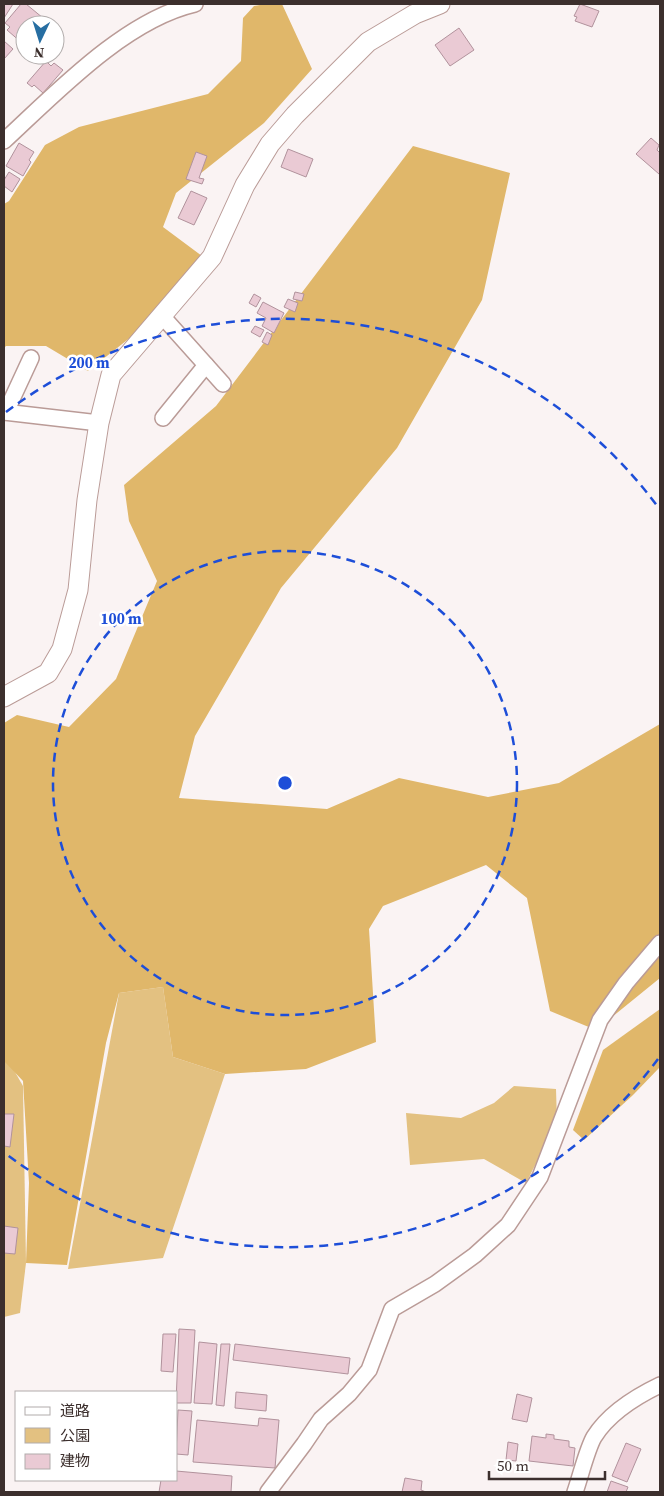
<svg xmlns="http://www.w3.org/2000/svg" width="664" height="1496" viewBox="0 0 664 1496" font-family="'Source Serif 4','Noto Sans JP',serif">
<rect width="100%" height="100%" fill="#faf3f3"/>
<g fill="#e3c181">
<polygon points="163,987 173,1057 225,1074 163,1258 68,1269 119,993"/>
<polygon points="4,1058 7,1058 23,1086 26,1263 20,1313 4,1317"/>
<polygon points="514,1086 556,1089 557,1122 526,1183 484,1159 410,1165 406,1113 461,1118 494,1103"/>
</g>
<g fill="#e0b76a">
<polygon points="266,4 282,4 312,69 264,123 176,193 163,227 202,256 136,333 88,371 46,346 6,346 4,348 4,204 9,201 45,145 79,127 208,94 241,61 243,18 254,6"/>
<polygon points="413,146 510,173 482,300 397,448 281,588 195,736 179,798 327,809 399,778 488,797 559,783 660,724 660,978 596,1030 550,1011 527,898 486,865 383,906 369,929 376,1042 306,1069 225,1074 173,1057 163,987 119,993 106,1043 67,1265 26,1263 29,1183 23,1081 4,1061 4,723 17,715 69,727 116,679 157,581 129,521 124,485 216,406"/>
<polygon points="660,1009 660,1067 633,1095 584,1140 573,1130 603,1050"/>
</g>
<g fill="#eacad4" stroke="#b1929c">
<polygon points="4,4 13,4 4,18"/>
<polygon points="21,4 26,4 43,18 37,25 25,25 25,40 22,43 7,30 10,27 5,23"/>
<polygon points="580,4 599,11 592,27 575,21 577,17 574,16"/>
<polygon points="459,28 474,50 450,66 435,45"/>
<polygon points="4,41 13,49 4,59"/>
<polygon points="46,61 51,66 54,63 63,70 43,93 34,85 32,87 27,83"/>
<polygon points="651,138 659,145 657,150 660,153 660,172 659,174 636,154"/>
<polygon points="19,143 34,152 29,160 31,162 23,176 6,166"/>
<polygon points="288,149 313,159 306,177 281,167"/>
<polygon points="196,152 207,156 199,178 204,179 202,184 186,179"/>
<polygon points="9,172 20,179 12,192 4,186 4,180"/>
<polygon points="191,191 207,198 194,225 178,218"/>
<polygon points="295,292 304,294 302,301 293,299"/>
<polygon points="254,294 261,298 256,307 249,303"/>
<polygon points="288,299 298,303 295,312 284,307"/>
<polygon points="263,302 284,313 274,333 262,326 266,318 257,313"/>
<polygon points="255,326 264,330 260,337 251,332"/>
<polygon points="267,332 272,335 268,345 262,342"/>
<polygon points="4,1114 14,1114 10,1147 4,1146"/>
<polygon points="4,1226 18,1228 15,1254 4,1253"/>
<polygon points="179,1329 195,1330 191,1403 176,1403"/>
<polygon points="163,1334 176,1334 173,1372 161,1371"/>
<polygon points="199,1342 217,1344 212,1404 194,1403"/>
<polygon points="221,1344 230,1344 224,1406 216,1405"/>
<polygon points="235,1344 350,1358 348,1374 233,1360"/>
<polygon points="236,1392 267,1395 266,1411 235,1408"/>
<polygon points="517,1394 532,1398 527,1422 512,1419"/>
<polygon points="178,1410 192,1411 188,1455 176,1454"/>
<polygon points="259,1418 279,1420 275,1468 193,1462 197,1420 258,1426"/>
<polygon points="546,1434 554,1435 554,1439 569,1441 569,1447 575,1448 573,1466 529,1461 532,1436 546,1438"/>
<polygon points="508,1442 518,1444 516,1461 506,1460"/>
<polygon points="626,1443 641,1449 627,1482 612,1476"/>
<polygon points="176,1471 232,1476 231,1492 159,1492 161,1480 176,1480"/>
<polygon points="405,1478 422,1481 421,1490 426,1492 402,1492"/>
<polygon points="611,1481 628,1487 626,1492 607,1492"/>
</g>
<g fill="none" stroke-linecap="round" stroke-linejoin="round">
<g stroke="#ba9b97" stroke-width="18">
<g id="minor">
<path d="M 4,141 C 56,93 125,20 195,4"/>
<polyline points="163,317 223,384"/>
<polyline points="4,412 99,423"/>
<polyline points="6,412 31,358"/>
<polyline points="163,418 206,365"/>
<polyline points="268,1492 304,1444 321,1419 349,1394 369,1370 392,1309 435,1284 475,1255 508,1225 540,1177 600,1020 626,983 660,943"/>
<path d="M 575,1492 C 580,1478 587,1449 594,1437 C 609,1413 635,1397 660,1385"/>
</g>
</g>
<g stroke="#ba9b97" stroke-width="21">
<polyline id="tertiary" points="4,697 48,673 62,649 78,590 87,500 99,423 111,375 212,257 245,185 270,144 295,115 368,42 415,14 440,4"/>
</g>
<use href="#minor" stroke="#fff" stroke-width="15"/>
<use href="#tertiary" stroke="#fff" stroke-width="19"/>
</g>
<g fill="none" stroke="#1d4ed8" stroke-width="2.5" stroke-dasharray="9 6">
<circle cx="285" cy="783" r="232"/>
<path d="M658 1059A464 464 0 0 1 6 1154M6 412A464 464 0 0 1 658 507"/>
</g>
<circle cx="285" cy="783" r="8" fill="#1d4ed8" stroke="#fff" stroke-width="2.5"/>
<g font-size="15" text-anchor="middle" font-weight="bold" fill="#1d4ed8" stroke="#fff" stroke-width="5" stroke-linejoin="round" paint-order="stroke">
<text x="89" y="368">200 m</text>
<text x="121" y="624">100 m</text>
</g>
<rect width="664" height="1496" fill="none" stroke="#3c2f2d" stroke-width="10"/>
<rect x="15" y="1391" width="162" height="90" fill="#ffffff" stroke="#b1acab"/>
<rect x="25" y="1407" width="25" height="8" fill="#ffffff" stroke="#b1acab"/>
<text x="60" y="1416" font-size="15" fill="#3c2f2d">道路</text>
<rect x="25" y="1428" width="25" height="15" fill="#e3c181" stroke="#b1acab"/>
<text x="60" y="1441" font-size="15" fill="#3c2f2d">公園</text>
<rect x="25" y="1454" width="25" height="15" fill="#eacad4" stroke="#b1acab"/>
<text x="60" y="1466" font-size="15" fill="#3c2f2d">建物</text>
<g transform="translate(40 40) rotate(184)"><circle r="24" fill="#ffffff" stroke="#b1acab"/>
<path d="M0-4L9 19L0 12L-9 19Z" fill="#276ea2"/>
<text y="-8" font-size="14" font-weight="bold" text-anchor="middle" fill="#3c2f2d">N</text>
</g>
<path d="M489 1471v8h116v-8" fill="none" stroke="#3c2f2d" stroke-width="2.5"/>
<text x="497" y="1471" font-size="15" fill="#3c2f2d" stroke="#ffffff" stroke-width="4" paint-order="stroke">50 m</text>
</svg>
